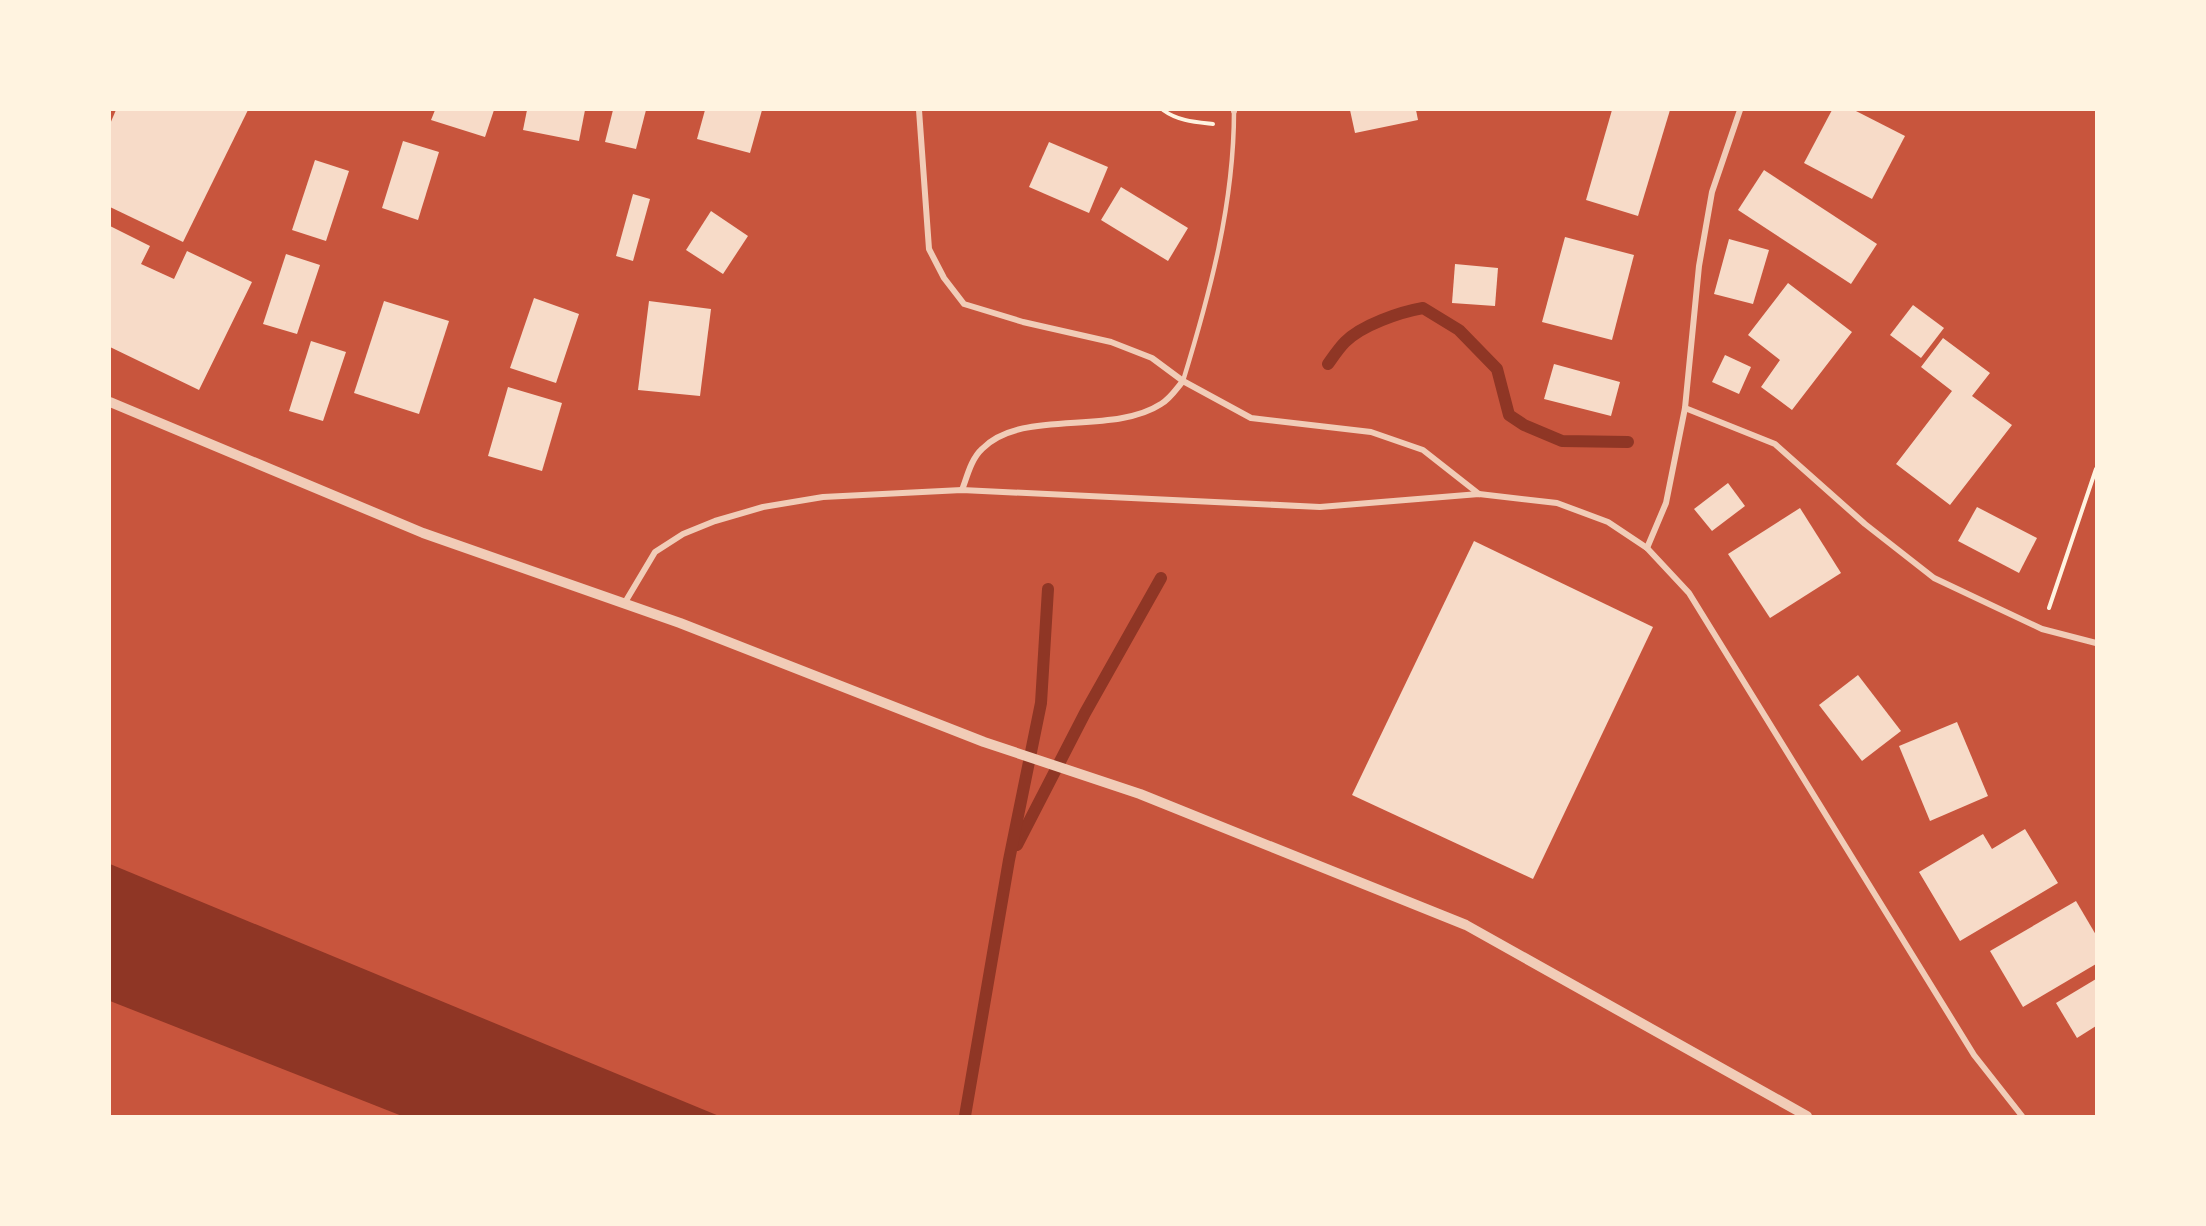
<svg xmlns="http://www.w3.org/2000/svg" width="2206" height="1226" viewBox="0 0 2206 1226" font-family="Spectral,serif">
<rect width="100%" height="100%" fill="#c8553d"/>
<polygon fill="#8f3625" points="110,864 719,1116 402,1116 110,1001"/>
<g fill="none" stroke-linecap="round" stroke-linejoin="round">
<g stroke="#8f3625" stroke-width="12">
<path d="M 1328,364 C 1333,357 1339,348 1345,342 C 1362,325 1400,312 1423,308 L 1459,330 L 1497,369 L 1509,415 L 1524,425 L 1562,441 L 1628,442"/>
<polyline points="1017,845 1085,713 1161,578"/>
<polyline points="965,1116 1009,860 1041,703 1048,589"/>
</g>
</g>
<g fill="#f7dbc8">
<polygon points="116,110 248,110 183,242 110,207 110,124"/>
<polygon points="435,110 494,110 485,137 431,120"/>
<polygon points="527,110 585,110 579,141 523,130"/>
<polygon points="613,110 646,110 636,149 605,142"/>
<polygon points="705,110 762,110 750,153 697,139"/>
<polygon points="1350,110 1416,110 1418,120 1355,133"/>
<polygon points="1612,110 1670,110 1638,216 1586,200"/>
<polygon points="1832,110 1854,110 1905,136 1872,199 1804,163"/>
<polygon points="403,141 439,152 418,220 382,208"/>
<polygon points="1049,142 1108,167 1089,213 1029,187"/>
<polygon points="315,160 349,171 326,241 292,230"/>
<polygon points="1764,170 1877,244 1851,284 1738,210"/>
<polygon points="1121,187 1188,228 1168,261 1101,220"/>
<polygon points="633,194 650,199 633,261 616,256"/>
<polygon points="711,211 748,236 723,274 686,250"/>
<polygon points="110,226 150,246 141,264 174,279 187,251 252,282 199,390 110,347"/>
<polygon points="1565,237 1634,255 1612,340 1542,322"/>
<polygon points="1729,239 1769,250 1753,304 1714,294"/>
<polygon points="286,254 320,265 297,334 263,324"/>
<polygon points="1455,264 1498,268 1495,306 1452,303"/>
<polygon points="1788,283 1852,332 1792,410 1761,387 1780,360 1748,335"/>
<polygon points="534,298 579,314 556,383 510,368"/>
<polygon points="384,301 449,321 419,414 354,393"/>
<polygon points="649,301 711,309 700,396 638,390"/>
<polygon points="1913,305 1944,328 1921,358 1890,335"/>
<polygon points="1943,338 1990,373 1972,396 2012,425 1950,505 1896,464 1952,391 1921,367"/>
<polygon points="311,341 346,352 323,421 289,411"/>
<polygon points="1725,355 1751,367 1739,394 1712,382"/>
<polygon points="1554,364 1620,382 1611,416 1544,399"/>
<polygon points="508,387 562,403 542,471 488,456"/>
<polygon points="1728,483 1745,506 1712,531 1694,509"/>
<polygon points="1977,507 2037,538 2019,573 1958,541"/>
<polygon points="1800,508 1841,573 1770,618 1728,554"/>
<polygon points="1474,541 1653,627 1533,879 1352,795"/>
<polygon points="1858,675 1901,731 1862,761 1819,705"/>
<polygon points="1957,722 1988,796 1930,821 1899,746"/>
<polygon points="2025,829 2058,883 1960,941 1919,872 1983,834 1992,849"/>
<polygon points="2076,901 2096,935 2096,964 2023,1007 1990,951"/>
<polygon points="2096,979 2096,1026 2077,1038 2056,1003"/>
</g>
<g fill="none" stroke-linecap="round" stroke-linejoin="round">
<g stroke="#fff3e0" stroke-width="4">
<path d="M 1163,110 C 1178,121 1195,122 1213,124"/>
<polyline points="2049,608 2096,469"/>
</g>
<path stroke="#f1ccb7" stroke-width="4.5" d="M 1183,381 C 1210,293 1234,204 1234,111"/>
<g stroke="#f1ccb7" stroke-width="6">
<polyline points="919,110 929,249 944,278 964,304 1023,322 1111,342 1152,358 1183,381 1251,418 1371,432 1423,450 1479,494"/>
<polyline points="1234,111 1234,110"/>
<polyline points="1685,408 1775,444 1865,524 1934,578 2042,629 2096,643"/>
<path d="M 962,490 C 967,477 971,459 982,449 C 1021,408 1112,436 1161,404 C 1170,399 1177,388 1183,381"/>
<polyline points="1647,548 1666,503 1685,408 1699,266 1712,192 1740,110"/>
<polyline points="624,604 655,552 683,534 715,521 763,507 823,497 962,490 1320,507 1479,494 1557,503 1608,522 1647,548 1689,593 1974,1055 2022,1116"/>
</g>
<polyline stroke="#f1ccb7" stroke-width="10" points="110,402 423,533 680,623 984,742 1140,794 1466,925 1807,1116"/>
</g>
<rect width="2206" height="1226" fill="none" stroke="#fff3e0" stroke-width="222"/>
</svg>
